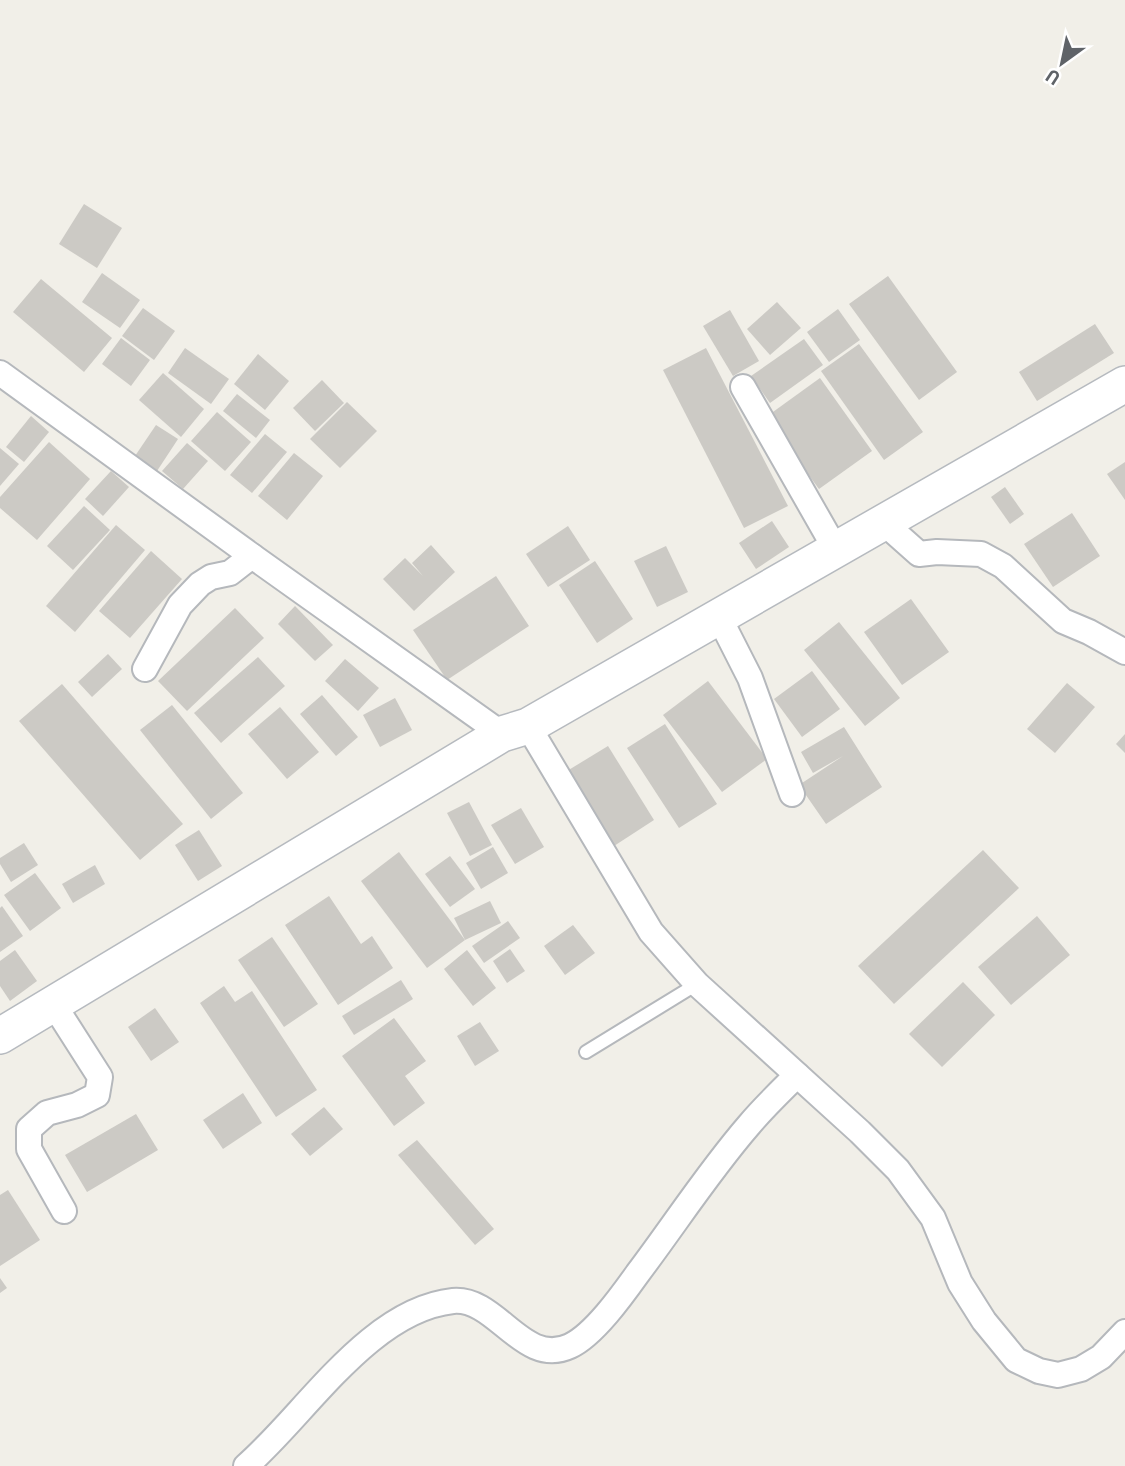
<svg xmlns="http://www.w3.org/2000/svg" width="1125" height="1466" viewBox="0 0 1125 1466" font-family="Barlow,sans-serif">
<rect width="100%" height="100%" fill="#f1efe8"/>
<g fill="#cccac5">
<polygon points="84,204 122,228 97,268 59,244"/>
<polygon points="102,273 140,300 120,328 82,302"/>
<polygon points="888,276 957,372 919,400 849,304"/>
<polygon points="41,279 112,338 84,372 13,312"/>
<polygon points="777,302 801,328 770,355 747,329"/>
<polygon points="143,308 175,331 154,360 122,336"/>
<polygon points="838,309 860,340 829,362 807,332"/>
<polygon points="730,310 759,361 733,376 703,326"/>
<polygon points="1095,324 1114,353 1037,401 1019,372"/>
<polygon points="121,338 150,360 131,386 102,364"/>
<polygon points="804,339 823,365 770,403 751,376"/>
<polygon points="859,344 923,432 884,460 821,371"/>
<polygon points="185,348 229,379 211,404 168,373"/>
<polygon points="706,348 788,506 744,528 663,370"/>
<polygon points="258,354 289,381 265,410 234,384"/>
<polygon points="163,373 204,409 181,437 139,400"/>
<polygon points="820,378 872,451 819,489 766,417"/>
<polygon points="322,380 344,403 315,431 293,408"/>
<polygon points="237,394 270,420 256,438 223,411"/>
<polygon points="347,402 377,431 340,468 310,439"/>
<polygon points="217,412 251,442 225,471 191,441"/>
<polygon points="31,416 49,432 24,462 6,447"/>
<polygon points="156,425 178,439 157,471 135,456"/>
<polygon points="265,434 287,452 252,493 230,475"/>
<polygon points="49,442 90,479 37,540 0,508 0,497"/>
<polygon points="187,443 208,461 183,489 162,471"/>
<polygon points="0,448 19,464 0,486"/>
<polygon points="294,453 323,476 287,520 258,496"/>
<polygon points="1125,462 1125,500 1107,474"/>
<polygon points="111,471 129,487 103,516 85,499"/>
<polygon points="1005,487 1024,514 1010,524 991,497"/>
<polygon points="84,506 110,530 73,570 47,546"/>
<polygon points="1072,513 1100,556 1053,587 1024,544"/>
<polygon points="772,521 789,547 756,569 739,543"/>
<polygon points="116,525 145,550 75,632 46,606"/>
<polygon points="568,526 590,560 548,587 526,554"/>
<polygon points="431,545 455,572 414,611 383,579 405,558 423,576 412,563"/>
<polygon points="666,546 688,592 657,607 634,561"/>
<polygon points="151,551 182,579 130,638 99,611"/>
<polygon points="595,561 633,619 597,643 559,585"/>
<polygon points="496,576 529,626 447,680 413,630"/>
<polygon points="911,599 949,652 902,685 864,632"/>
<polygon points="295,606 333,645 315,661 278,624"/>
<polygon points="235,608 264,638 187,711 158,681"/>
<polygon points="839,622 900,698 865,726 804,650"/>
<polygon points="108,654 122,669 92,697 78,682"/>
<polygon points="258,657 285,686 221,743 194,713"/>
<polygon points="345,659 379,688 358,711 325,681"/>
<polygon points="812,671 840,709 802,737 774,699"/>
<polygon points="708,681 767,759 722,792 663,715"/>
<polygon points="1067,683 1095,707 1055,753 1027,729"/>
<polygon points="62,684 183,824 140,860 19,721"/>
<polygon points="322,695 358,737 336,756 300,714"/>
<polygon points="395,698 412,730 380,747 363,715"/>
<polygon points="172,705 243,793 211,819 140,730"/>
<polygon points="280,707 319,752 287,779 248,734"/>
<polygon points="665,724 717,804 679,828 627,748"/>
<polygon points="844,727 882,787 826,824 799,785 843,756 813,773 801,752"/>
<polygon points="1125,734 1125,753 1116,744"/>
<polygon points="608,746 654,820 614,846 567,771"/>
<polygon points="469,802 492,845 470,856 447,813"/>
<polygon points="521,808 544,847 515,864 491,825"/>
<polygon points="199,830 222,866 198,881 175,845"/>
<polygon points="24,843 38,865 11,882 0,864 0,858"/>
<polygon points="493,847 508,873 481,889 466,863"/>
<polygon points="983,850 1019,888 894,1004 858,966"/>
<polygon points="399,852 465,940 427,968 361,881"/>
<polygon points="450,856 475,889 450,907 425,874"/>
<polygon points="95,865 105,884 73,903 62,884"/>
<polygon points="35,873 61,908 30,931 4,895"/>
<polygon points="329,896 361,944 372,936 393,968 338,1005 285,925"/>
<polygon points="490,901 501,923 465,940 454,918"/>
<polygon points="2,906 23,936 0,952 0,908"/>
<polygon points="1037,916 1070,955 1011,1005 978,967"/>
<polygon points="508,921 520,938 484,963 472,946"/>
<polygon points="573,925 595,953 565,975 544,946"/>
<polygon points="272,937 318,1004 284,1027 238,960"/>
<polygon points="510,949 525,971 507,983 493,961"/>
<polygon points="15,950 37,981 10,1001 0,986 0,961"/>
<polygon points="467,950 496,988 473,1006 444,969"/>
<polygon points="401,980 413,999 354,1035 342,1016"/>
<polygon points="963,982 995,1015 942,1067 909,1034"/>
<polygon points="224,986 235,1002 252,991 317,1090 276,1117 200,1003"/>
<polygon points="155,1008 179,1042 151,1061 128,1027"/>
<polygon points="394,1018 426,1061 405,1076 425,1103 394,1126 342,1056"/>
<polygon points="480,1022 499,1051 475,1066 457,1036"/>
<polygon points="243,1093 262,1123 223,1149 203,1120"/>
<polygon points="324,1107 343,1129 310,1156 291,1134"/>
<polygon points="136,1114 158,1150 87,1192 65,1155"/>
<polygon points="417,1140 494,1229 475,1245 398,1155"/>
<polygon points="8,1190 40,1240 0,1266 0,1195"/>
<polygon points="0,1278 7,1288 0,1293"/>
</g>
<g fill="none" stroke-linecap="round" stroke-linejoin="round">
<g stroke="#b5b8bc" stroke-width="16">
<polyline id="lane" points="586,1052 697,984"/>
</g>
<g stroke="#b5b8bc" stroke-width="28">
<g id="street">
<polyline points="0,373 252,556 502,734"/>
<polyline points="743,387 836,550"/>
<polyline points="883,522 919,554 937,552 981,554 1003,566 1063,621 1089,632 1125,652"/>
<polyline points="719,617 750,678 792,794"/>
<polyline points="145,669 180,605 200,584 211,577 230,573 252,556"/>
<polyline points="528,726 651,932 697,984 860,1132 898,1170 933,1218 960,1283 984,1321 1016,1360 1039,1371 1058,1375 1081,1369 1101,1357 1125,1332"/>
<polyline points="54,1005 100,1077 97,1095 77,1105 47,1113 29,1129 29,1149 64,1211"/>
<path d="M 246,1466 C 305,1415 369,1310 453,1301 C 497,1297 523,1368 570,1346 C 594,1335 623,1294 638,1273 C 675,1224 709,1171 749,1125 C 764,1107 781,1091 797,1075"/>
</g>
</g>
<g stroke="#b6babf" stroke-width="38">
<polyline id="secondary" points="0,1036 502,734 528,726 1125,384"/>
</g>
<use href="#lane" stroke="#fff" stroke-width="12"/>
<use href="#street" stroke="#fff" stroke-width="24"/>
<use href="#secondary" stroke="#fff" stroke-width="35"/>
</g>
<g transform="translate(1062 63) rotate(213)" stroke="#ffffff" stroke-width="5" paint-order="stroke">
<path d="M0-5L12 26L0 18L-12 26Z" fill="#5f6368"/>
<text y="-10" font-size="19" font-weight="bold" text-anchor="middle" fill="#5f6368">U</text>
</g>
</svg>
